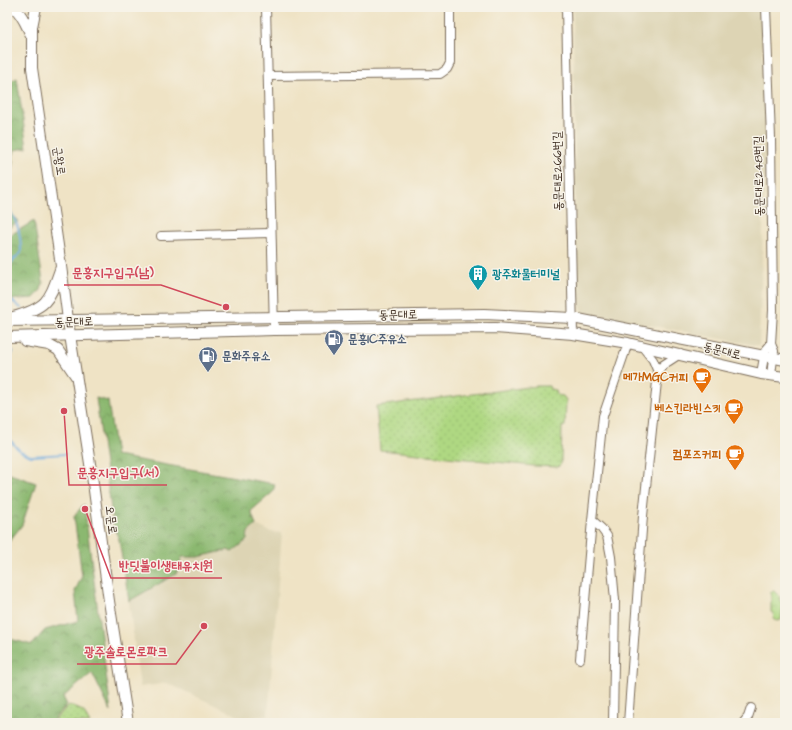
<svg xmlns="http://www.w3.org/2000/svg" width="792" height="730" viewBox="0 0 792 730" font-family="'Architects Daughter','Poor Story',sans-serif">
<defs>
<pattern id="grass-dots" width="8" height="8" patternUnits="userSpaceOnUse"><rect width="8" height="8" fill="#afd882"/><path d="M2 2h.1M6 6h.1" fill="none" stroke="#97ba70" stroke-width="1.8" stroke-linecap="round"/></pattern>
<pattern id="forest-crowns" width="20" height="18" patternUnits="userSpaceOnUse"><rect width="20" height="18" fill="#8bb870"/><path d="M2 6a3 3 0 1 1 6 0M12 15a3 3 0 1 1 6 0" fill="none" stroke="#73965b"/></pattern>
<pattern id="park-crowns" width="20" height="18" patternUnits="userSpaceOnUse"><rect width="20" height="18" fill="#afd882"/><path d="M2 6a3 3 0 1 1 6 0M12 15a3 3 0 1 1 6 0" fill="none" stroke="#97ba70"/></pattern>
</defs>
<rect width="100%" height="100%" fill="#f7f3e8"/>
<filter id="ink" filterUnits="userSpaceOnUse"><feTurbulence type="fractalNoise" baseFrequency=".025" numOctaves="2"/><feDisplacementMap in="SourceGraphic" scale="8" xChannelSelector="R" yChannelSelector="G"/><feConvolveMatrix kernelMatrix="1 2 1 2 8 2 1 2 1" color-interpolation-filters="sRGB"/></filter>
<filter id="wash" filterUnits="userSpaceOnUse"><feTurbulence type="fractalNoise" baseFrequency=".012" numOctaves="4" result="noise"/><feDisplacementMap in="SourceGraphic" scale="16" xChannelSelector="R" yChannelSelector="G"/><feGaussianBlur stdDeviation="0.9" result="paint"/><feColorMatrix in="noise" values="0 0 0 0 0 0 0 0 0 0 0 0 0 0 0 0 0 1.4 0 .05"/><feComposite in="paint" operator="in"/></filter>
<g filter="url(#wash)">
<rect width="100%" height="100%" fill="#efe3c5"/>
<g fill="#ddd4b4">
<polygon points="573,7 761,7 766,135 759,346 582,312 576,295"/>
<polygon points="256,525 271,532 282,533 268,716 243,718 167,683 140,687 129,601 176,574 182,557 198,557 228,550"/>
</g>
<g fill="url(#grass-dots)" stroke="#758150">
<polygon points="537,386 549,386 550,389 556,390 557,395 563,396 566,400 565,426 562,427 561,464 558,467 534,466 380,450 376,406"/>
<polygon points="69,705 83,711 90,723 52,723"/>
</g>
<g fill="url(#forest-crowns)" stroke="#637147">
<polygon points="17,78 27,148 14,150 12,170 7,171 7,83"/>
<polygon points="7,210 19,221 7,229"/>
<polygon points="34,221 43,282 41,290 34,298 7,300 7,237"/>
<polygon points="96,398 108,401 116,456 275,484 273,492 251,511 256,525 248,532 247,540 232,552 228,550 198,557 182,557 176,574 129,601 119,540 113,523"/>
<polygon points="7,473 36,483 22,525 7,544"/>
<polygon points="84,504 111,712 92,673 63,697 67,705 50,723 7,723 7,638 32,645 45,630 78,621 75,591 82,576 74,516"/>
</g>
<polygon fill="url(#park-crowns)" stroke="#758150" points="772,591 774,591 780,597 779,599 783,605 781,620 777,621 774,619 773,613 771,612 771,592"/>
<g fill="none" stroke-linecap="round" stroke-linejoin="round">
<g stroke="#6ba8dc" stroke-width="2">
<path d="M 7,206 C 18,222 21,234 21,253 L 14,259 L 7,269"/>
<polyline points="7,297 21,308"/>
<polyline points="7,368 13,351"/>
<polyline points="7,437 20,451 31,456 65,454"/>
</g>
</g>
</g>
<g filter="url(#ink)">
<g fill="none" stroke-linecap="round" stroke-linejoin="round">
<g stroke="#7a6b58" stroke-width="10">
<g id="minor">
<polyline points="266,7 274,330"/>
<polyline points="566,7 573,334"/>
<polyline points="766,7 771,138 773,310 771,344 774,351 771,375"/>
<polyline points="268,76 440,74 447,69 450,63 450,7"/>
<polyline points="161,236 271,233"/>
<polyline points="641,345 653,360 658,372 663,365 680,354"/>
<polyline points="761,374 765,351 771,344"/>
<polyline points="592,520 601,528 607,536 611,557 615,600 613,723"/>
<polyline points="580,659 592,520 603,416 628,343"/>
<polyline points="628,723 643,516 658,372"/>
<polyline points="743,723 748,717 751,708"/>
</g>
</g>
<g stroke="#7a6b58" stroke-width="12">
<g id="major">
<path d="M 13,7 C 22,13 26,25 31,35"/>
<polyline points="36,7 32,27 32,68 61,266 70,335 93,483 109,601 128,723"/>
<path d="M 13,317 C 49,307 49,300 61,267"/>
<polyline points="7,321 484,314 573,318 785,360"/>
<polyline points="7,337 274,330 495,328 573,334 628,343 761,374 785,377"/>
<polyline points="25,341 49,345 58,350 75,375"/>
</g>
</g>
<use href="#minor" stroke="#fff" stroke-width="8"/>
<use href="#major" stroke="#fff" stroke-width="10"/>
</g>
</g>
<defs>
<g id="building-pin" transform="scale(1)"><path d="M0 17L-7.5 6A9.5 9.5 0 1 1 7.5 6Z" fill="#0f9aa8" stroke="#f7f3e8"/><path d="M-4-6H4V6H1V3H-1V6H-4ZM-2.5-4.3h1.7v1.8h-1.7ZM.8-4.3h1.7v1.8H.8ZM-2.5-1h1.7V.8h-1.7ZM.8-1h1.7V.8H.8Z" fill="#fff"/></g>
<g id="fuel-pin" transform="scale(1)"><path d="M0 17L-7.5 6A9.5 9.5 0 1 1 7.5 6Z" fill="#5c6f8a" stroke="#f7f3e8"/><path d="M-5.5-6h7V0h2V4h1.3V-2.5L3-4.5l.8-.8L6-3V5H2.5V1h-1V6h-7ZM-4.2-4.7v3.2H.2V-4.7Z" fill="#fff"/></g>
<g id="cafe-pin" transform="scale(1)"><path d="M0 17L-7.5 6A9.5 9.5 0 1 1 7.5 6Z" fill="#e8710a" stroke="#f7f3e8"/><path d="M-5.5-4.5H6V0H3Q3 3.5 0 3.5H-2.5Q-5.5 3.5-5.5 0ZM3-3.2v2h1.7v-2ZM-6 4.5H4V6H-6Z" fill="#fff"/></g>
</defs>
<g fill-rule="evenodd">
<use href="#building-pin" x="478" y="274"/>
<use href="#fuel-pin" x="334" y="339"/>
<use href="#fuel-pin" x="208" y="356"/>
<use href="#cafe-pin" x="702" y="377"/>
<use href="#cafe-pin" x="734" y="408"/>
<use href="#cafe-pin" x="735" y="454"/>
</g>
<g text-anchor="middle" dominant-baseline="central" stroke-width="3" stroke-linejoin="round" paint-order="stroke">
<g font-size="12" fill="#3b2a1e" stroke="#f7f3e8">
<text transform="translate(59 161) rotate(82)">군왕로</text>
<text transform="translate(558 171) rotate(-91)">동문대로266번길</text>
<text transform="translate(759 176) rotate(-91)">동문대로248번길</text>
<text transform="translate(398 315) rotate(-1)">동문대로</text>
<text transform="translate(74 322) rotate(-2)">동문대로</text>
<text transform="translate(722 351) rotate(14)">동문대로</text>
<text transform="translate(111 520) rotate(83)">오문로</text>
</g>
<g font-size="12" font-weight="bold" fill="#0d838f" stroke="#f7f3e8" text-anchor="start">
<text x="492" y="274">광주화물터미널</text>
</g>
<g font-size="12" font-weight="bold" fill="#4e5e75" stroke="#f7f3e8" text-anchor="start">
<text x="348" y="339">문흥IC주유소</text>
<text x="222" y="356">문화주유소</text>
</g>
<g font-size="12" font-weight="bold" fill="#c56008" stroke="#f7f3e8" text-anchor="end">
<text x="688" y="377">메가MGC커피</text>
<text x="720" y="408">베스킨라빈스31</text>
<text x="721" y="454">컴포즈커피</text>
</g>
</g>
<path fill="none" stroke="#d1495b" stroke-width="1.5" d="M226 307L161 285H64M64 411L69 485H167M85 509L111 578H222M204 626L176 664H77"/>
<g fill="#d1495b" stroke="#f7f3e8" stroke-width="1.5">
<circle cx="226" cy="307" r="4"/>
<circle cx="64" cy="411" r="4"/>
<circle cx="85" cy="509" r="4"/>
<circle cx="204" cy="626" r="4"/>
</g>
<g font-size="13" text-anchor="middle" font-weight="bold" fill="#d1495b" stroke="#f7f3e8" stroke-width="3" stroke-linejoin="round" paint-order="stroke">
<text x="113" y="277">문흥지구입구(남)</text>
<text x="118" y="477">문흥지구입구(서)</text>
<text x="166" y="570">반딧불이생태유치원</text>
<text x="126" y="656">광주솔로몬로파크</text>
</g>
<rect width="792" height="730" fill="none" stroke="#f7f3e8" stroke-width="24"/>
</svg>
